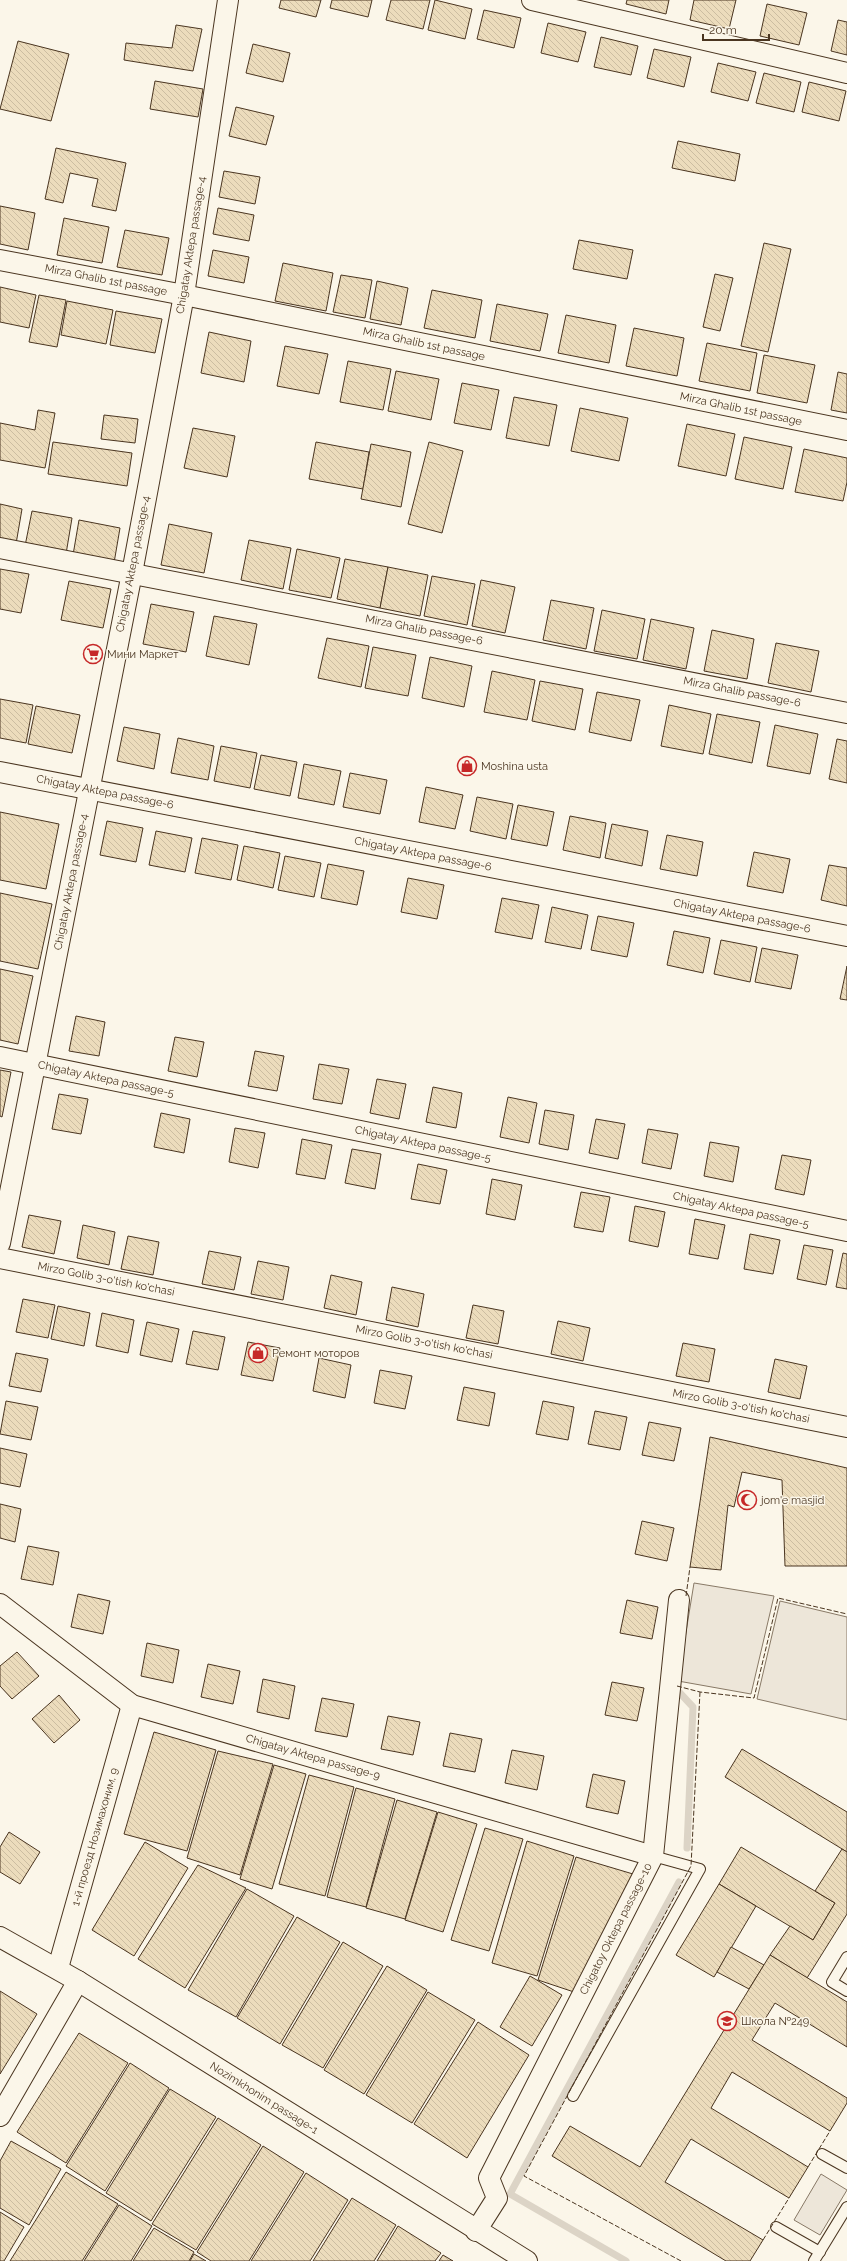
<svg xmlns="http://www.w3.org/2000/svg" width="847" height="2261" viewBox="0 0 847 2261" font-family="Raleway,sans-serif">
<defs>
<pattern id="building-back-hatch" width="6" height="6" patternUnits="userSpaceOnUse"><rect width="6" height="6" fill="#ecdcbc"/><path d="M-1 5l2 2M0 0l6 6M5-1l2 2" fill="none" stroke="#ccbda1"/></pattern>
</defs>
<rect width="100%" height="100%" fill="#fbf6e9"/>
<g fill="#ede6d9" stroke="#887966">
<polygon points="694,1583 774,1596 751,1694 678,1681"/>
<polygon points="780,1601 847,1617 847,1720 757,1699"/>
<polygon points="821,2174 847,2190 820,2235 794,2220"/>
</g>
<g fill="none" stroke-linecap="round" stroke-linejoin="round">
<g stroke="#dcd4c6" stroke-width="7">
<polyline points="679,1692 693,1707 687,1848"/>
<polyline points="626,2261 510,2194 679,1882"/>
</g>
</g>
<g fill="url(#building-back-hatch)" stroke="#4a3520">
<polygon points="281,0 321,0 316,17 279,8"/>
<polygon points="332,0 372,0 368,17 330,8"/>
<polygon points="391,0 430,0 423,29 386,20"/>
<polygon points="435,0 472,9 465,39 428,30"/>
<polygon points="627,0 669,0 666,14 626,4"/>
<polygon points="694,0 736,0 729,29 690,20"/>
<polygon points="767,4 807,13 799,45 760,36"/>
<polygon points="484,10 521,18 514,48 477,39"/>
<polygon points="838,20 847,22 847,55 831,51"/>
<polygon points="548,23 586,32 578,62 541,53"/>
<polygon points="176,25 202,29 193,71 124,60 126,43 172,48"/>
<polygon points="601,37 638,46 631,75 594,67"/>
<polygon points="18,41 69,54 51,121 0,109"/>
<polygon points="253,44 290,53 283,82 246,73"/>
<polygon points="654,49 691,57 684,87 647,78"/>
<polygon points="718,63 756,72 748,101 711,92"/>
<polygon points="764,73 801,82 794,112 756,103"/>
<polygon points="155,81 203,89 198,117 150,109"/>
<polygon points="809,82 846,91 839,121 802,112"/>
<polygon points="236,107 274,116 266,145 229,136"/>
<polygon points="678,141 740,154 735,181 672,168"/>
<polygon points="56,148 126,163 116,211 92,206 98,179 70,173 63,203 45,199"/>
<polygon points="224,171 260,177 255,204 219,197"/>
<polygon points="0,206 35,213 28,250 0,244"/>
<polygon points="218,208 254,215 249,241 213,234"/>
<polygon points="64,218 109,227 102,263 57,255"/>
<polygon points="125,230 169,238 162,275 117,267"/>
<polygon points="579,240 633,250 627,279 573,269"/>
<polygon points="764,243 791,249 768,352 741,346"/>
<polygon points="213,250 249,257 244,283 208,276"/>
<polygon points="283,263 333,273 326,311 275,301"/>
<polygon points="715,274 733,278 720,331 703,327"/>
<polygon points="341,275 372,280 365,318 333,312"/>
<polygon points="377,281 408,288 401,325 370,319"/>
<polygon points="0,287 36,295 29,328 0,322"/>
<polygon points="432,290 482,300 475,338 424,328"/>
<polygon points="39,295 66,300 57,347 29,342"/>
<polygon points="67,301 113,310 106,344 61,335"/>
<polygon points="497,304 548,314 540,351 490,341"/>
<polygon points="116,311 162,319 155,353 110,345"/>
<polygon points="566,315 616,325 609,363 558,353"/>
<polygon points="634,328 684,338 677,376 626,366"/>
<polygon points="209,332 251,341 244,382 201,373"/>
<polygon points="707,343 757,353 750,391 699,381"/>
<polygon points="285,346 328,354 319,394 277,386"/>
<polygon points="764,355 815,365 807,403 757,393"/>
<polygon points="348,361 391,369 383,410 340,402"/>
<polygon points="396,371 439,379 431,420 388,411"/>
<polygon points="838,372 847,374 847,413 831,410"/>
<polygon points="462,383 499,390 491,430 454,423"/>
<polygon points="514,397 557,405 549,446 506,438"/>
<polygon points="580,408 628,418 619,461 571,451"/>
<polygon points="38,410 55,413 45,468 0,460 0,423 35,430"/>
<polygon points="104,415 138,419 135,443 101,439"/>
<polygon points="687,424 735,434 726,476 678,466"/>
<polygon points="193,428 235,436 227,477 184,468"/>
<polygon points="744,437 792,447 783,489 735,479"/>
<polygon points="53,442 132,453 127,486 48,474"/>
<polygon points="316,442 369,452 363,489 309,479"/>
<polygon points="429,442 463,451 442,533 408,524"/>
<polygon points="371,444 411,452 401,507 361,499"/>
<polygon points="804,449 847,458 847,482 843,501 795,492"/>
<polygon points="0,504 22,509 16,544 0,541"/>
<polygon points="32,511 72,518 66,554 25,546"/>
<polygon points="79,520 120,528 114,563 73,555"/>
<polygon points="169,524 212,533 204,573 161,565"/>
<polygon points="249,540 291,548 283,589 241,580"/>
<polygon points="297,549 340,558 331,598 289,590"/>
<polygon points="345,559 388,567 380,608 337,599"/>
<polygon points="388,567 428,575 420,616 380,608"/>
<polygon points="0,569 29,574 21,613 0,609"/>
<polygon points="432,576 475,584 467,625 424,616"/>
<polygon points="481,580 515,587 505,633 472,626"/>
<polygon points="69,581 111,589 103,628 61,620"/>
<polygon points="551,600 594,608 586,649 543,640"/>
<polygon points="151,604 194,612 186,652 143,644"/>
<polygon points="602,610 645,619 637,659 594,651"/>
<polygon points="214,616 257,624 249,665 206,656"/>
<polygon points="651,619 694,628 686,669 643,660"/>
<polygon points="712,630 754,639 747,679 704,671"/>
<polygon points="327,638 369,646 361,687 318,678"/>
<polygon points="776,643 819,651 811,692 768,683"/>
<polygon points="373,647 416,655 408,696 365,688"/>
<polygon points="430,657 472,666 464,707 422,698"/>
<polygon points="492,671 535,680 527,720 484,712"/>
<polygon points="540,681 583,689 575,730 532,721"/>
<polygon points="597,692 640,700 631,741 589,732"/>
<polygon points="0,699 33,705 26,743 0,738"/>
<polygon points="669,705 711,714 703,754 661,746"/>
<polygon points="36,706 80,715 72,753 28,744"/>
<polygon points="717,714 760,722 752,763 709,754"/>
<polygon points="775,725 818,734 810,774 767,766"/>
<polygon points="124,727 160,734 154,769 117,761"/>
<polygon points="178,738 214,746 208,780 171,773"/>
<polygon points="837,739 847,741 847,783 829,779"/>
<polygon points="221,746 257,753 250,788 214,781"/>
<polygon points="261,755 297,762 290,796 254,789"/>
<polygon points="304,764 341,771 334,805 298,798"/>
<polygon points="350,773 387,780 380,814 343,807"/>
<polygon points="426,787 463,795 455,829 419,822"/>
<polygon points="477,797 513,804 506,839 470,831"/>
<polygon points="518,805 554,812 547,846 511,839"/>
<polygon points="0,812 59,824 46,889 0,880"/>
<polygon points="570,816 606,823 600,858 563,850"/>
<polygon points="107,821 143,828 136,862 100,855"/>
<polygon points="612,824 648,831 642,866 605,858"/>
<polygon points="156,831 192,838 185,872 149,865"/>
<polygon points="667,835 703,842 697,876 660,869"/>
<polygon points="202,838 238,845 231,880 195,873"/>
<polygon points="244,846 280,853 273,888 237,880"/>
<polygon points="754,852 790,859 783,893 747,886"/>
<polygon points="285,856 321,863 314,897 278,890"/>
<polygon points="328,864 364,871 357,905 321,898"/>
<polygon points="829,865 847,868 847,906 821,900"/>
<polygon points="408,878 444,885 437,919 401,912"/>
<polygon points="0,893 52,904 38,969 0,961"/>
<polygon points="502,898 539,905 532,939 495,932"/>
<polygon points="552,907 588,915 581,949 545,942"/>
<polygon points="598,916 634,923 627,957 591,950"/>
<polygon points="674,931 710,938 703,973 667,965"/>
<polygon points="721,940 757,947 750,982 714,974"/>
<polygon points="762,948 798,955 791,989 755,982"/>
<polygon points="847,966 847,1000 840,999"/>
<polygon points="0,969 33,976 18,1044 0,1040"/>
<polygon points="76,1016 105,1022 99,1056 69,1051"/>
<polygon points="175,1037 204,1042 197,1077 168,1071"/>
<polygon points="255,1051 284,1056 277,1091 248,1086"/>
<polygon points="319,1064 349,1069 342,1104 313,1099"/>
<polygon points="0,1070 11,1072 2,1117 0,1116"/>
<polygon points="377,1079 406,1084 399,1119 370,1113"/>
<polygon points="433,1087 462,1093 456,1128 426,1122"/>
<polygon points="59,1094 88,1099 81,1134 52,1129"/>
<polygon points="508,1097 537,1103 529,1143 500,1137"/>
<polygon points="545,1110 574,1115 568,1150 539,1144"/>
<polygon points="161,1113 190,1119 184,1153 154,1147"/>
<polygon points="596,1119 625,1124 618,1159 589,1153"/>
<polygon points="235,1128 265,1133 258,1168 229,1162"/>
<polygon points="648,1129 678,1134 671,1169 642,1163"/>
<polygon points="302,1139 332,1145 325,1179 296,1174"/>
<polygon points="710,1142 739,1147 733,1182 704,1176"/>
<polygon points="352,1149 381,1154 375,1189 345,1183"/>
<polygon points="782,1155 811,1160 804,1195 775,1189"/>
<polygon points="418,1164 447,1170 440,1204 411,1199"/>
<polygon points="492,1179 522,1185 515,1220 486,1214"/>
<polygon points="581,1192 610,1197 603,1232 574,1227"/>
<polygon points="635,1206 665,1212 658,1247 629,1241"/>
<polygon points="29,1215 61,1221 54,1254 22,1247"/>
<polygon points="695,1219 725,1225 718,1259 689,1254"/>
<polygon points="83,1225 115,1232 109,1265 77,1258"/>
<polygon points="750,1234 780,1240 773,1274 744,1269"/>
<polygon points="128,1236 159,1242 153,1275 121,1269"/>
<polygon points="804,1245 833,1250 826,1285 797,1279"/>
<polygon points="209,1251 241,1257 234,1290 202,1284"/>
<polygon points="843,1253 847,1254 847,1289 836,1287"/>
<polygon points="258,1261 289,1267 283,1300 251,1294"/>
<polygon points="331,1275 362,1282 356,1315 324,1308"/>
<polygon points="392,1287 424,1294 418,1327 386,1320"/>
<polygon points="23,1299 55,1305 48,1338 16,1332"/>
<polygon points="473,1305 504,1311 498,1344 466,1338"/>
<polygon points="58,1306 90,1313 84,1346 51,1339"/>
<polygon points="102,1313 134,1320 128,1353 96,1346"/>
<polygon points="558,1321 590,1328 583,1361 551,1354"/>
<polygon points="147,1322 179,1329 172,1362 140,1355"/>
<polygon points="193,1331 225,1337 218,1370 186,1364"/>
<polygon points="248,1342 280,1348 273,1381 241,1375"/>
<polygon points="683,1343 715,1349 709,1382 676,1376"/>
<polygon points="16,1353 48,1359 41,1392 9,1386"/>
<polygon points="319,1358 351,1365 345,1398 313,1391"/>
<polygon points="775,1359 807,1366 800,1399 768,1392"/>
<polygon points="380,1370 412,1376 405,1409 374,1403"/>
<polygon points="464,1387 495,1393 489,1426 457,1420"/>
<polygon points="6,1401 38,1407 31,1440 0,1434"/>
<polygon points="543,1401 574,1407 568,1440 536,1434"/>
<polygon points="595,1411 627,1417 620,1450 588,1444"/>
<polygon points="649,1422 681,1428 674,1461 642,1455"/>
<polygon points="710,1437 847,1468 847,1566 785,1566 782,1480 742,1472 734,1507 728,1505 721,1570 690,1567"/>
<polygon points="0,1448 27,1454 20,1487 0,1483"/>
<polygon points="0,1504 21,1509 15,1542 0,1538"/>
<polygon points="642,1521 674,1528 667,1561 635,1554"/>
<polygon points="28,1546 59,1552 53,1585 21,1579"/>
<polygon points="78,1594 110,1601 103,1634 71,1627"/>
<polygon points="627,1600 658,1607 652,1639 620,1633"/>
<polygon points="147,1643 179,1650 173,1683 141,1676"/>
<polygon points="17,1652 39,1676 12,1699 0,1686 0,1666"/>
<polygon points="208,1664 240,1671 233,1704 201,1697"/>
<polygon points="263,1679 295,1686 289,1719 257,1712"/>
<polygon points="612,1682 644,1688 637,1721 605,1715"/>
<polygon points="59,1695 80,1720 54,1743 32,1719"/>
<polygon points="322,1698 354,1704 347,1737 315,1731"/>
<polygon points="388,1716 420,1722 413,1755 381,1749"/>
<polygon points="154,1732 216,1750 187,1851 124,1834"/>
<polygon points="450,1733 482,1739 475,1772 443,1766"/>
<polygon points="742,1749 847,1812 847,1852 725,1777"/>
<polygon points="512,1750 544,1756 537,1790 505,1783"/>
<polygon points="218,1751 273,1764 240,1875 187,1858"/>
<polygon points="274,1765 306,1774 272,1889 240,1879"/>
<polygon points="593,1774 625,1781 618,1814 586,1807"/>
<polygon points="309,1775 354,1787 325,1896 279,1884"/>
<polygon points="356,1788 395,1799 366,1907 327,1897"/>
<polygon points="397,1800 437,1812 405,1919 366,1908"/>
<polygon points="438,1812 477,1824 443,1932 405,1920"/>
<polygon points="485,1828 523,1839 489,1951 451,1940"/>
<polygon points="9,1832 40,1852 20,1884 0,1872 0,1847"/>
<polygon points="527,1841 574,1856 537,1976 492,1963"/>
<polygon points="145,1842 188,1868 134,1956 92,1930"/>
<polygon points="741,1847 835,1903 813,1940 719,1884"/>
<polygon points="842,1849 847,1852 847,1914 807,1978 770,1955 790,1926 813,1940 835,1903 815,1891"/>
<polygon points="576,1857 633,1874 580,1994 538,1980"/>
<polygon points="198,1865 246,1888 185,1988 138,1959"/>
<polygon points="719,1884 756,1906 714,1977 676,1955"/>
<polygon points="247,1889 294,1916 236,2017 188,1990"/>
<polygon points="297,1917 340,1942 280,2044 237,2018"/>
<polygon points="343,1942 383,1966 323,2068 282,2045"/>
<polygon points="731,1947 764,1965 749,1989 717,1972"/>
<polygon points="770,1955 847,2002 847,2047 775,2003 752,2040 847,2098 847,2103 830,2131 732,2072 711,2108 808,2167 789,2198 691,2139 665,2182 763,2240 750,2261 726,2261 552,2156 570,2126 640,2167"/>
<polygon points="387,1966 427,1990 364,2094 324,2070"/>
<polygon points="530,1976 562,1995 532,2046 500,2027"/>
<polygon points="0,1991 37,2014 0,2074"/>
<polygon points="428,1992 475,2020 412,2123 366,2095"/>
<polygon points="478,2022 529,2055 467,2158 414,2124"/>
<polygon points="79,2033 128,2063 66,2163 17,2132"/>
<polygon points="130,2063 169,2088 105,2191 66,2166"/>
<polygon points="170,2089 216,2117 151,2221 106,2193"/>
<polygon points="218,2118 261,2145 196,2250 152,2224"/>
<polygon points="11,2141 61,2169 29,2225 0,2208 0,2161"/>
<polygon points="263,2146 304,2172 249,2261 211,2261 197,2252"/>
<polygon points="66,2172 118,2204 82,2261 10,2261"/>
<polygon points="306,2173 348,2200 310,2261 251,2261"/>
<polygon points="352,2198 396,2225 374,2261 313,2261"/>
<polygon points="119,2205 152,2226 131,2261 84,2261"/>
<polygon points="0,2212 24,2227 4,2261 0,2261"/>
<polygon points="398,2226 441,2253 435,2261 377,2261"/>
<polygon points="154,2228 194,2252 189,2261 133,2261"/>
<polygon points="194,2254 206,2261 190,2261"/>
<polygon points="443,2255 453,2261 439,2261"/>
</g>
<g fill="none" stroke-linecap="round" stroke-linejoin="round">
<g stroke="#4a3520" stroke-width="12">
<g id="lane">
<polyline points="847,1957 832,1982 847,1991"/>
<polyline points="573,2096 700,1869 653,1856"/>
<polyline points="822,2154 847,2168"/>
<polyline points="776,2227 820,2252"/>
<polyline points="814,2261 847,2207"/>
</g>
</g>
<g stroke="#4a3520" stroke-width="22">
<g id="street">
<polyline points="532,0 847,73"/>
<polyline points="0,260 184,295 847,430"/>
<polyline points="0,548 847,713"/>
<polyline points="0,772 847,936"/>
<polyline points="0,1057 847,1231"/>
<polyline points="0,1243 132,573 184,295 228,0"/>
<polyline points="0,1258 847,1427"/>
<polyline points="0,1604 132,1705 653,1856"/>
<polyline points="0,1937 78,1981 527,2261"/>
<polyline points="58,1968 132,1705"/>
<polyline points="0,2116 78,1981"/>
<polyline points="476,2231 497,2198 489,2178 653,1856 679,1600"/>
</g>
</g>
<use href="#lane" stroke="#fbf6e9" stroke-width="10"/>
<use href="#street" stroke="#fbf6e9" stroke-width="20"/>
<g stroke="#4a3520" stroke-width="1" stroke-dasharray="5 2" stroke-linecap="butt">
<polyline points="686,1596 690,1567"/>
<polyline points="677,1686 700,1692 754,1698 778,1598 847,1614"/>
<polyline points="808,2167 830,2131"/>
<polyline points="763,2240 789,2198"/>
<polyline points="681,2261 524,2176 691,1866 700,1692"/>
</g>
</g>
<defs>
<g id="supermarket-ring" transform="scale(1)"><circle r="9.5" fill="#fbf6e9" stroke="#c62828" stroke-width="1.5"/><path d="M-6-5.5h2.5l.6 2H6L4.5 2H-2.5L-4.4-4H-6ZM-1.5 3.2a1.3 1.3 0 1 0 .1 0ZM3 3.2a1.3 1.3 0 1 0 .1 0Z" fill="#c62828"/></g>
<g id="shop-ring" transform="scale(1)"><circle r="9.5" fill="#fbf6e9" stroke="#c62828" stroke-width="1.5"/><path d="M-5-2.5h2.3a2.7 3.5 0 0 1 5.4 0H5L5.5 6h-11ZM-1.5-2.5h3a1.5 2.3 0 0 0-3 0Z" fill="#c62828"/></g>
<g id="mosque-ring" transform="scale(1)"><circle r="9.5" fill="#fbf6e9" stroke="#c62828" stroke-width="1.5"/><path d="M3.5-4.9A6 6 0 1 0 3.5 4.9A5 5 0 1 1 3.5-4.9Z" fill="#c62828"/></g>
<g id="school-ring" transform="scale(1)"><circle r="9.5" fill="#fbf6e9" stroke="#c62828" stroke-width="1.5"/><path d="M0-5L7-2L0 1L-7-2ZM-4 1L0 2.5L4 1V4Q0 6-4 4Z" fill="#c62828"/></g>
</defs>
<g fill-rule="evenodd">
<use href="#supermarket-ring" x="93" y="654"/>
<use href="#shop-ring" x="467" y="766"/>
<use href="#shop-ring" x="258" y="1353"/>
<use href="#mosque-ring" x="747" y="1500"/>
<use href="#school-ring" x="727" y="2021"/>
</g>
<g text-anchor="middle" dominant-baseline="central" stroke-width="3" stroke-linejoin="round" paint-order="stroke">
<g font-size="11" fill="#4a3520" stroke="#fbf6e9">
<text transform="translate(191 245) rotate(-81)">Chigatay Aktepa passage-4</text>
<text transform="translate(106 280) rotate(11)">Mirza Ghalib 1st passage</text>
<text transform="translate(424 344) rotate(12)">Mirza Ghalib 1st passage</text>
<text transform="translate(741 409) rotate(12)">Mirza Ghalib 1st passage</text>
<text transform="translate(133 564) rotate(-79)">Chigatay Aktepa passage-4</text>
<text transform="translate(424 630) rotate(11)">Mirza Ghalib passage-6</text>
<text transform="translate(742 692) rotate(11)">Mirza Ghalib passage-6</text>
<text transform="translate(105 792) rotate(11)">Chigatay Aktepa passage-6</text>
<text transform="translate(423 854) rotate(11)">Chigatay Aktepa passage-6</text>
<text transform="translate(71 882) rotate(-79)">Chigatay Aktepa passage-4</text>
<text transform="translate(742 916) rotate(11)">Chigatay Aktepa passage-6</text>
<text transform="translate(106 1079) rotate(12)">Chigatay Aktepa passage-5</text>
<text transform="translate(423 1144) rotate(12)">Chigatay Aktepa passage-5</text>
<text transform="translate(741 1210) rotate(12)">Chigatay Aktepa passage-5</text>
<text transform="translate(106 1279) rotate(11)">Mirzo Golib 3-o'tish ko'chasi</text>
<text transform="translate(424 1342) rotate(11)">Mirzo Golib 3-o'tish ko'chasi</text>
<text transform="translate(741 1406) rotate(11)">Mirzo Golib 3-o'tish ko'chasi</text>
<text transform="translate(313 1757) rotate(16)">Chigatay Aktepa passage-9</text>
<text transform="translate(95 1837) rotate(-74)">1-й проезд Нозимахоним, 9</text>
<text transform="translate(616 1929) rotate(-63)">Chigatoy Oktepa passage-10</text>
<text transform="translate(264 2098) rotate(32)">Nozimkhonim passage-1</text>
</g>
<g font-size="11" fill="#4a3520" stroke="#fbf6e9" text-anchor="start">
<text x="107" y="654">Мини Маркет</text>
<text x="481" y="766">Moshina usta</text>
<text x="272" y="1353">Ремонт моторов</text>
<text x="761" y="1500">jom'e masjid</text>
<text x="741" y="2021">Школа №249</text>
</g>
</g>
<path d="M703 34v6h66v-6" fill="none" stroke="#4a3520" stroke-width="2"/>
<text x="709" y="34" font-size="12" fill="#4a3520" stroke="#fbf6e9" stroke-width="3" paint-order="stroke">20 m</text>
</svg>
